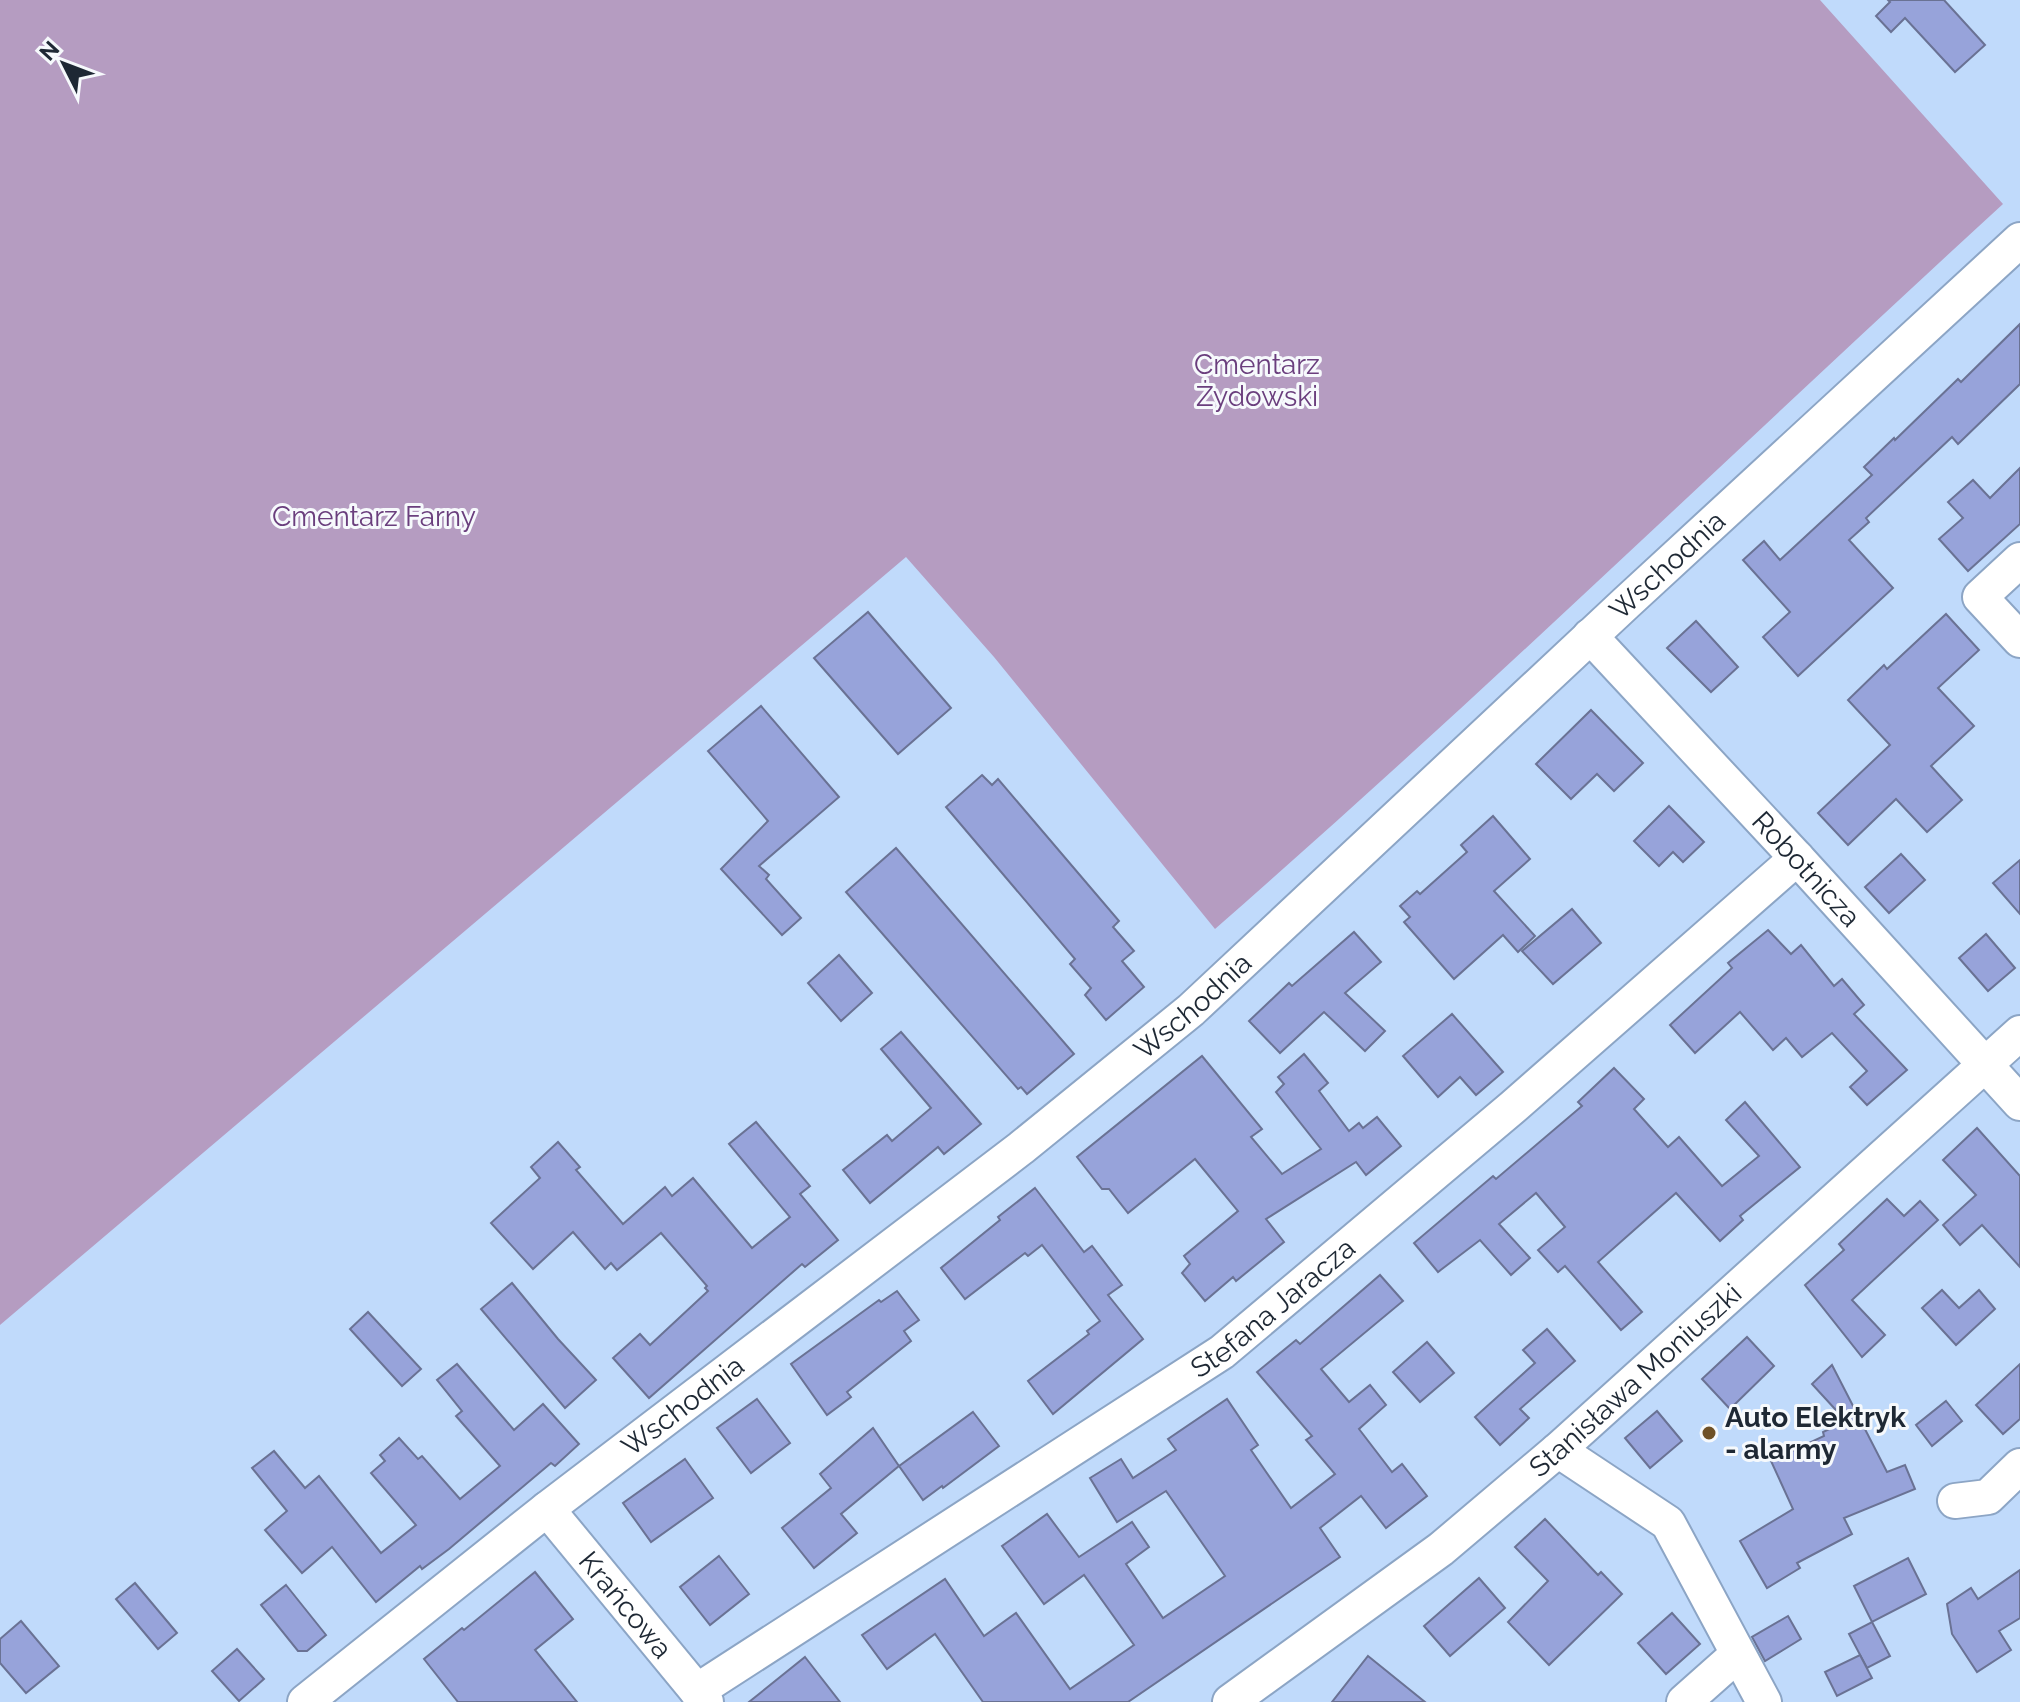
<svg xmlns="http://www.w3.org/2000/svg" width="2020" height="1702" viewBox="0 0 2020 1702" font-family="Raleway,sans-serif">
<rect width="100%" height="100%" fill="#c0dafb"/>
<path fill="#b59cc1" d="M 0,0 L 1820,0 L 2003,204 C 1740,445 1484,694 1215,929 L 994,657 L 906,557 L 0,1325 Z"/>
<g fill="#97a3da" stroke="#6a7294" stroke-width="2">
<polygon points="1888,0 1944,0 1985,45 1955,72 1905,18 1891,32 1876,16 1890,2"/>
<polygon points="2020,324 2020,384 1958,444 1952,437 1866,518 1869,522 1849,540 1893,588 1798,676 1763,637 1790,612 1743,560 1764,541 1780,560 1872,475 1864,467 1894,438 1895,440 1958,379 1961,382"/>
<polygon points="2020,468 2020,524 1968,571 1939,539 1963,518 1948,502 1973,480 1990,498"/>
<polygon points="868,612 951,708 898,754 814,658"/>
<polygon points="1946,614 1979,650 1938,688 1974,726 1931,766 1962,800 1927,832 1896,799 1848,845 1818,813 1890,745 1848,700 1884,665 1887,669"/>
<polygon points="1696,621 1738,667 1711,692 1667,648"/>
<polygon points="761,706 839,797 759,866 769,875 766,879 801,918 782,935 721,869 768,821 708,751"/>
<polygon points="1591,710 1643,763 1614,791 1597,774 1571,799 1536,764"/>
<polygon points="982,775 992,785 998,779 1119,921 1113,927 1134,951 1122,961 1144,987 1106,1020 1085,995 1091,988 1070,964 1075,959 946,807"/>
<polygon points="1669,806 1704,842 1683,862 1673,852 1659,866 1634,841"/>
<polygon points="1493,816 1530,859 1494,891 1535,936 1518,952 1503,935 1454,979 1404,922 1410,917 1400,906 1417,891 1420,894 1467,852 1461,845"/>
<polygon points="896,848 1074,1054 1027,1094 1021,1087 1018,1089 846,892"/>
<polygon points="1901,854 1925,880 1889,913 1865,887"/>
<polygon points="2020,860 2020,914 1993,883"/>
<polygon points="1572,909 1601,943 1553,984 1522,951"/>
<polygon points="1768,930 1791,954 1801,945 1834,986 1842,979 1864,1005 1854,1014 1907,1070 1867,1105 1850,1087 1867,1071 1832,1033 1802,1057 1786,1038 1773,1050 1740,1012 1695,1053 1670,1025 1732,968 1728,963"/>
<polygon points="1354,932 1381,962 1345,993 1385,1031 1365,1051 1324,1012 1280,1053 1249,1021 1289,983 1292,986"/>
<polygon points="1986,934 2015,968 1988,991 1959,958"/>
<polygon points="839,955 872,993 841,1021 808,983"/>
<polygon points="1452,1014 1503,1072 1476,1095 1460,1077 1438,1097 1403,1056"/>
<polygon points="901,1032 981,1124 944,1154 938,1147 870,1203 843,1170 887,1135 892,1141 931,1108 881,1049"/>
<polygon points="1304,1054 1328,1083 1319,1091 1349,1131 1359,1123 1363,1128 1377,1117 1401,1146 1366,1175 1356,1162 1266,1219 1284,1242 1236,1281 1233,1277 1205,1301 1182,1273 1190,1264 1184,1256 1238,1211 1195,1159 1128,1213 1109,1189 1102,1189 1077,1157 1202,1056 1262,1129 1251,1137 1282,1174 1321,1149 1276,1092 1284,1084 1278,1077"/>
<polygon points="1614,1068 1644,1099 1634,1109 1668,1147 1679,1137 1722,1186 1759,1156 1726,1120 1745,1102 1800,1167 1740,1216 1743,1220 1720,1241 1676,1193 1598,1262 1642,1312 1621,1330 1565,1266 1558,1272 1538,1250 1565,1227 1536,1193 1499,1224 1530,1258 1511,1275 1480,1240 1438,1272 1414,1243 1493,1176 1496,1179 1582,1106 1578,1102"/>
<polygon points="756,1122 810,1186 800,1194 838,1240 805,1267 802,1264 649,1398 613,1358 640,1334 650,1345 708,1291 705,1288 707,1286 661,1233 617,1270 611,1263 605,1269 573,1232 533,1269 491,1223 540,1178 531,1167 558,1142 580,1167 576,1170 623,1224 665,1187 672,1196 693,1178 752,1248 790,1217 729,1144"/>
<polygon points="1977,1128 2020,1176 2020,1267 1982,1225 1960,1245 1943,1225 1976,1195 1943,1160"/>
<polygon points="1035,1188 1084,1252 1092,1246 1122,1285 1108,1295 1143,1339 1053,1414 1028,1381 1089,1334 1087,1331 1100,1321 1042,1245 1028,1256 1025,1253 965,1299 941,1268 1000,1220 998,1217"/>
<polygon points="1887,1199 1904,1216 1920,1201 1938,1220 1852,1300 1885,1335 1862,1357 1805,1285 1844,1250 1839,1244"/>
<polygon points="1380,1275 1403,1301 1321,1369 1349,1402 1370,1385 1386,1405 1359,1429 1392,1472 1402,1464 1427,1496 1386,1528 1361,1496 1320,1528 1340,1557 1128,1702 983,1702 935,1634 887,1669 862,1635 945,1579 984,1636 1016,1613 1070,1689 1134,1645 1084,1575 1044,1604 1002,1546 1047,1514 1079,1557 1132,1522 1149,1547 1126,1564 1163,1618 1225,1576 1166,1491 1117,1522 1090,1478 1121,1459 1133,1478 1176,1450 1168,1439 1227,1399 1258,1445 1251,1450 1291,1508 1335,1474 1306,1440 1312,1436 1257,1372 1296,1340 1300,1344"/>
<polygon points="512,1283 558,1339 596,1380 565,1408 481,1309"/>
<polygon points="1942,1290 1959,1308 1979,1290 1995,1309 1956,1345 1922,1308"/>
<polygon points="897,1291 919,1320 904,1331 911,1341 847,1392 851,1397 827,1415 791,1364 879,1300 881,1302"/>
<polygon points="368,1312 421,1369 402,1386 350,1329"/>
<polygon points="1547,1329 1575,1361 1520,1409 1529,1418 1500,1445 1475,1417 1535,1363 1523,1350"/>
<polygon points="1747,1337 1774,1366 1730,1409 1702,1379"/>
<polygon points="1427,1342 1454,1373 1420,1402 1393,1372"/>
<polygon points="457,1364 514,1430 543,1404 579,1444 555,1466 551,1463 449,1549 422,1569 420,1566 376,1602 332,1547 302,1573 265,1530 287,1511 252,1468 274,1451 305,1488 319,1476 381,1553 416,1525 371,1473 385,1461 380,1455 399,1438 418,1459 422,1456 460,1499 500,1466 456,1416 462,1411 437,1380"/>
<polygon points="2020,1364 2020,1419 2003,1434 1976,1405"/>
<polygon points="1832,1365 1887,1472 1905,1465 1915,1489 1844,1518 1852,1534 1797,1563 1800,1568 1767,1588 1740,1541 1793,1509 1771,1461 1824,1436 1823,1432 1846,1421 1812,1384"/>
<polygon points="757,1399 790,1443 751,1473 717,1428"/>
<polygon points="1946,1401 1962,1421 1932,1446 1916,1425"/>
<polygon points="1657,1411 1682,1441 1650,1468 1625,1438"/>
<polygon points="973,1412 999,1446 943,1488 942,1486 923,1500 899,1466 841,1514 857,1533 814,1568 782,1528 831,1488 820,1474 873,1428 899,1466"/>
<polygon points="685,1459 713,1498 651,1542 623,1503"/>
<polygon points="1545,1519 1598,1575 1601,1572 1622,1594 1549,1665 1508,1622 1548,1581 1515,1547"/>
<polygon points="719,1556 749,1594 710,1625 680,1587"/>
<polygon points="1908,1558 1926,1594 1872,1622 1854,1586"/>
<polygon points="2020,1570 2020,1618 1999,1631 2011,1650 1977,1672 1952,1634 1947,1604 1971,1588 1978,1599"/>
<polygon points="535,1572 573,1619 535,1650 577,1702 458,1702 424,1659 462,1628 464,1630"/>
<polygon points="1479,1578 1505,1608 1450,1656 1424,1626"/>
<polygon points="135,1583 177,1633 158,1649 116,1599"/>
<polygon points="286,1585 326,1635 307,1651 298,1651 261,1605"/>
<polygon points="1672,1613 1700,1644 1666,1674 1638,1643"/>
<polygon points="1788,1616 1801,1639 1765,1661 1752,1637"/>
<polygon points="21,1621 59,1666 26,1693 0,1663 0,1639"/>
<polygon points="1872,1622 1890,1656 1867,1668 1849,1634"/>
<polygon points="237,1649 264,1679 239,1701 212,1671"/>
<polygon points="1860,1655 1872,1678 1837,1696 1825,1672"/>
<polygon points="1368,1656 1425,1702 1332,1702"/>
<polygon points="805,1657 840,1702 749,1702"/>
</g>
<g fill="none" stroke-linecap="round" stroke-linejoin="round">
<g stroke="#8ca5c5" stroke-width="38">
<g id="street">
<polyline points="2020,560 1980,597 2020,640"/>
<path id="s1" d="M 1590,636 L 1797,858 L 2020,1103"/>
<polyline points="1558,1450 1668,1523 1764,1702"/>
<polyline points="1955,1501 1988,1497 2020,1466"/>
<path id="s2" d="M 547,1509 L 706,1702"/>
<path id="s3" d="M 697,1691 L 1222,1352 L 1513,1107 L 1797,858"/>
<path id="s4" d="M 305,1702 L 547,1509 L 1021,1148 L 1191,1010 L 1626,603 L 2020,240"/>
<path id="s5" d="M 1230,1702 L 1441,1549 L 1558,1450 L 2020,1033"/>
<polyline points="1684,1702 1737,1655"/>
</g>
</g>
<use href="#street" stroke="#fff" stroke-width="34"/>
</g>
<circle fill="#6f5126" stroke="#f6f9fc" stroke-width="3" cx="1709" cy="1433" r="8"/>
<g text-anchor="middle" dominant-baseline="central" stroke-width="6" stroke-linejoin="round" paint-order="stroke">
<g font-size="28" fill="#6a3e7d" stroke="#f6f9fc">
<text x="1257" y="364">Cmentarz<tspan x="1257" dy="32">Żydowski</tspan></text>
<text x="374" y="516">Cmentarz Farny</text>
</g>
<g font-size="28" fill="#1e2834" stroke="#f6f9fc">
<text stroke="none"><textPath href="#s4" startOffset="1776">Wschodnia</textPath></text>
<text stroke="none"><textPath href="#s1" startOffset="318">Robotnicza</textPath></text>
<text stroke="none"><textPath href="#s4" startOffset="1128">Wschodnia</textPath></text>
<text stroke="none"><textPath href="#s3" startOffset="692">Stefana Jaracza</textPath></text>
<text stroke="none"><textPath href="#s5" startOffset="518">Stanisława Moniuszki</textPath></text>
<text stroke="none"><textPath href="#s4" startOffset="480">Wschodnia</textPath></text>
<text stroke="none"><textPath href="#s2" startOffset="124">Krańcowa</textPath></text>
</g>
<g font-size="28" font-weight="bold" fill="#1e2834" stroke="#f6f9fc" text-anchor="start">
<text x="1725" y="1417">Auto Elektryk<tspan x="1725" dy="32">- alarmy</tspan></text>
</g>
</g>
<g transform="translate(64 64) rotate(312)" stroke="#f6f9fc" stroke-width="6" paint-order="stroke">
<path d="M0-6L14 30L0 20L-14 30Z" fill="#1e2834"/>
<text y="-12" font-size="22" font-weight="bold" text-anchor="middle" fill="#1e2834">N</text>
</g>
</svg>
